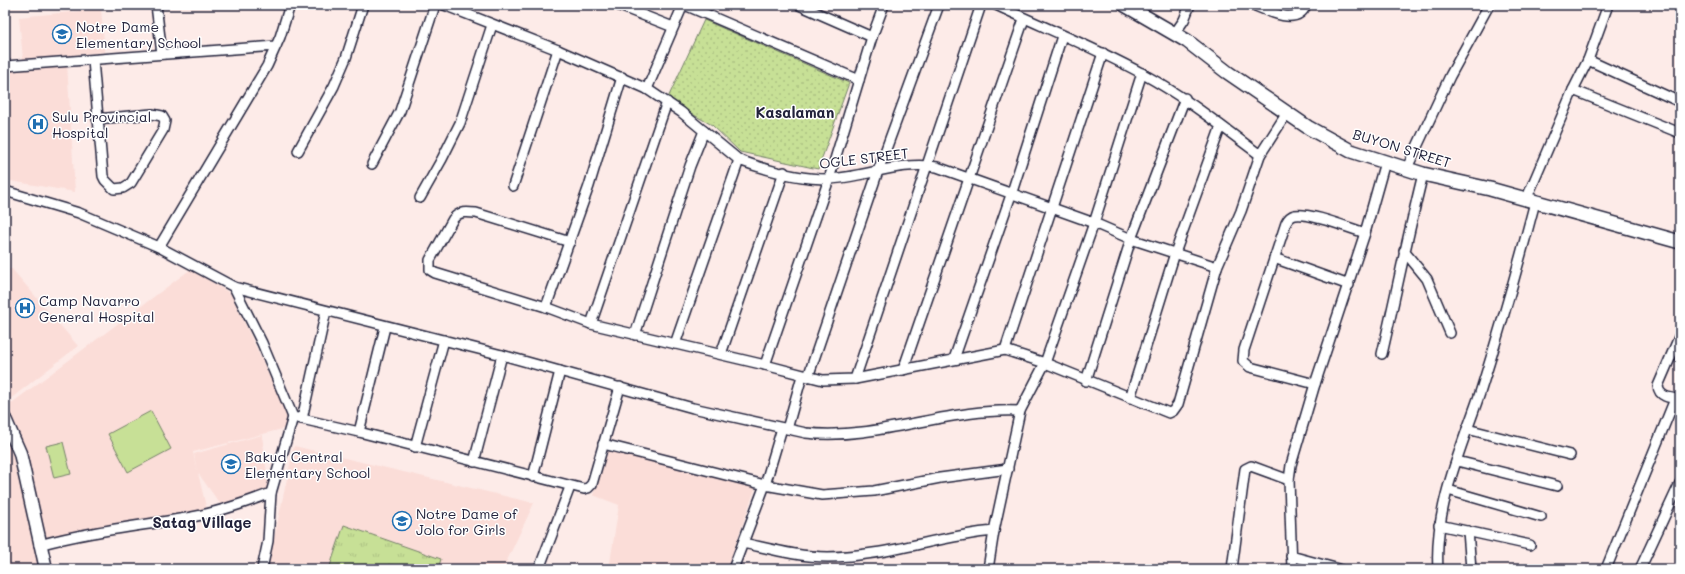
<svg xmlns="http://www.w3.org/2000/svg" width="1685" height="574" viewBox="0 0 1685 574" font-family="Mali,sans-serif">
<defs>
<pattern id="grass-tufts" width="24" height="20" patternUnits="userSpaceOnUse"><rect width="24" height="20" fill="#c7e096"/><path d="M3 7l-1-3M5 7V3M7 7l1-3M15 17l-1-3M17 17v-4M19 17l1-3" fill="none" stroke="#abc082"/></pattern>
<pattern id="park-dots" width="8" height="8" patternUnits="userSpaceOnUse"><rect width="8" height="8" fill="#c7e096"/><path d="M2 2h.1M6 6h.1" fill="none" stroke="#abc082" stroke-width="1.8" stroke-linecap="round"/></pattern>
</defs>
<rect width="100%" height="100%" fill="#fdebe8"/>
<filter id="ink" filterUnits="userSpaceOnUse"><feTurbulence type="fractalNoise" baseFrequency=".025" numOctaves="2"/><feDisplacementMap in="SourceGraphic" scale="8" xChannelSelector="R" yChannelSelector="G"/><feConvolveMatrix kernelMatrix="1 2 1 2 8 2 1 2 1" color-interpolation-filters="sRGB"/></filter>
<g filter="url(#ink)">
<g fill="#fbddd8">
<polygon points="101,9 105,52 23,60 19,17"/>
<polygon points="67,63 75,192 5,180 5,68"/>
<polygon points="5,269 12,269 78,346 5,403"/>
<polygon points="191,269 231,294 289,418 286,428 193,452 197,471 194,454 262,435 269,489 223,508 198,473 207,511 40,538 10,417 5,408"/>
<polygon points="5,426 16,449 43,567 38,569 5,569"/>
<polygon points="294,446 534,503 503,569 265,569 274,539"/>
<polygon points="608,449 756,486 727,569 609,569 619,505 593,495"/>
</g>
<polygon fill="url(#grass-tufts)" stroke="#748168" points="344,525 441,559 438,569 329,569"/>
<polygon fill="url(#park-dots)" stroke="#748168" points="704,20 849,83 818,169 740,152 712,125 667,100"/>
<g fill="#c7e096" stroke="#748168">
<polygon points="151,411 171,449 128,472 108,434"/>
<polygon points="63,442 71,474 54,478 46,446"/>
</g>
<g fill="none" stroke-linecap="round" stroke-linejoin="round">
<g stroke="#22223b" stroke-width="12">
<g id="minor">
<polyline points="156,5 162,54"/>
<path d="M 444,5 L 558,50 L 647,89 L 681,112 L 739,160 C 766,170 799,179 828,179 C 864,178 901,160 937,167 L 1094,223 L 1131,239 L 1217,267"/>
<polyline points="617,5 673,27"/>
<polyline points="685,5 859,80"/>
<polyline points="799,5 872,37"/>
<path d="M 996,5 C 1045,28 1096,48 1143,74 C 1185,97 1221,126 1260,155"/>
<path d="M 1253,5 C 1269,11 1297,27 1306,5"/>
<polyline points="1175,33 1184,20 1190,5"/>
<polyline points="93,60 103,176 105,180 114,189 123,188 131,183 163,130 165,121 162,116 152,114 97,119"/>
<polyline points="1588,60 1680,102"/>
<polyline points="5,66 276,46"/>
<polyline points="622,77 589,186 546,307 591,324 765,365 823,380 855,379 1005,350 1045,363 1169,413 1173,411 1178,404 1217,267 1241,211 1260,155 1287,113"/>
<polyline points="647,89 683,5"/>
<polyline points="1573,90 1680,133"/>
<polyline points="298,151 334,86 346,58 363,5"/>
<polyline points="372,164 400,111 435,5"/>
<polyline points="1407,168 1450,76 1489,5"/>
<polyline points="513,186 558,50"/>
<path d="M 5,191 L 79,213 L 159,247 L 234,287 L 502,355 L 693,408 L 806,433 C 878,441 948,407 1020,411"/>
<polyline points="420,198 442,159 460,123 492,25"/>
<polyline points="1526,200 1573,90 1588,60 1608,5"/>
<polyline points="159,247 267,66 280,37 290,5"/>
<polyline points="1404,251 1427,279 1450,333"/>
<polyline points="1274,258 1349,285"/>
<polyline points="234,287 262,343 293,417 359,432 584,489 588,488 592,484 620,387"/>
<path d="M 546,307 L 435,273 L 430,270 L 430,260 L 453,219 C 459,211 467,212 476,213 L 570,242"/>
<polyline points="591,324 667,102"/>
<polyline points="635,335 690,166 704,131"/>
<polyline points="675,344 739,160"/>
<polyline points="1005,350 1103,53"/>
<polyline points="721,354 784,172"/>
<path d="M 1382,354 C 1396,294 1408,234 1423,174"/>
<polyline points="954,359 1011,195 1062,36"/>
<polyline points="765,365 829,179 872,37 884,5"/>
<polyline points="903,370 1024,19"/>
<polyline points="808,377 878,171 939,5"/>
<polyline points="855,379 981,5"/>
<polyline points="1086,381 1131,239 1185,98"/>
<path d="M 1315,384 L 1250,367 L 1243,361 L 1244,350 L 1286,223 C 1288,219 1290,216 1295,215 C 1310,212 1349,228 1365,233"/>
<polyline points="1130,398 1175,253 1221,126"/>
<path d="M 1679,399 C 1670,398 1659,397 1658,386 L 1680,335"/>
<polyline points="302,419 326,311"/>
<polyline points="787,429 802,376"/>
<polyline points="1467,429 1570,455"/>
<polyline points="359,432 385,327"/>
<polyline points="603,444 765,485 822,495 874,491 940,478 1008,469"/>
<polyline points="415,447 444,340"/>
<polyline points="1457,461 1557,486"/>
<polyline points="474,462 502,355"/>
<polyline points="533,477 560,371"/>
<polyline points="1448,490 1541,517"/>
<polyline points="1439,525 1530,545"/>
<polyline points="1468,531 1471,569"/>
<path d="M 743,543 C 771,549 799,557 828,557 C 884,557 938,536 994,531"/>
<path d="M 39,545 C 90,531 141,526 192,517 C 219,512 245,503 271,493"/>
<polyline points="1291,556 1339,569"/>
<polyline points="262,569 268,541 271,493 293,417"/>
<polyline points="539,569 570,487"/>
<polyline points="733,569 765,485 782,428"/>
<polyline points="988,569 994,531 1020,411 1045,363 1094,223 1142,73"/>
<polyline points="1232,569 1245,469 1251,466 1289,480"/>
<polyline points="1292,569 1289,480 1291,465 1315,384 1365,233 1385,162"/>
<path d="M 1438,569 C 1434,508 1461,449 1480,393 C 1500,330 1518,267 1535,202"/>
<polyline points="1606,569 1675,399"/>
<polyline points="1640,569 1680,483"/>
</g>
</g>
<g stroke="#22223b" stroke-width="15">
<polyline id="tertiary" points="5,419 20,453 46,569"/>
</g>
<g stroke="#22223b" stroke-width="16">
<polyline id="secondary" points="1125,5 1187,41 1227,72 1309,128 1351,151 1423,174 1490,189 1680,242"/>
</g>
<use href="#minor" stroke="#fff" stroke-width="9"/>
<use href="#tertiary" stroke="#fff" stroke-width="12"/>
<use href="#secondary" stroke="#fff" stroke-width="13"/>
</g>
</g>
<defs>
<g id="school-ring" transform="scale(1)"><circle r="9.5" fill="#fff" stroke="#1f6fb2" stroke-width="1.5"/><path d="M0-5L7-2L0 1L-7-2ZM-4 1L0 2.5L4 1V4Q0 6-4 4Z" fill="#1f6fb2"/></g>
<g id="hospital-ring" transform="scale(1)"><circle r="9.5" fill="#fff" stroke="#1f6fb2" stroke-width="1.5"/><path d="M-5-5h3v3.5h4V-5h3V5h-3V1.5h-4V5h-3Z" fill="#1f6fb2"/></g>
</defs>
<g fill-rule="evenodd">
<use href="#school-ring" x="62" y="34"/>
<use href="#hospital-ring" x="38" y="124"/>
<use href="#hospital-ring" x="25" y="308"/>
<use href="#school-ring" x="231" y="464"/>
<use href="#school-ring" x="402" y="521"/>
</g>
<g text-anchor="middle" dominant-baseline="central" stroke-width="3" stroke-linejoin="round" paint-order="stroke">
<g font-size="14" fill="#22223b" stroke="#fff" text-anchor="start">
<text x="76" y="26">Notre Dame<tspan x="76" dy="16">Elementary School</tspan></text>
<text x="52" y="116">Sulu Provincial<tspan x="52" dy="16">Hospital</tspan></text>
<text x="39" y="300">Camp Navarro<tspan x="39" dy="16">General Hospital</tspan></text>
<text x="245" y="456">Bakud Central<tspan x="245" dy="16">Elementary School</tspan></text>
<text x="416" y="513">Notre Dame of<tspan x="416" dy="16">Jolo for Girls</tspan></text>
</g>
<g font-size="14" fill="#22223b" stroke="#fff">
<text transform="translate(1402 148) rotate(17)">BUYON STREET</text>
<text transform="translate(864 158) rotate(-7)">OGLE STREET</text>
</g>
<g font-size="15" font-weight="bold" fill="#22223b" stroke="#fff">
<text x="795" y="112">Kasalaman</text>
<text x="202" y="522">Satag Village</text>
</g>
</g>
<rect width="1685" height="574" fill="none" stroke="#fff" stroke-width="20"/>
<rect x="10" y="10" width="1665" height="554" fill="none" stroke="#22223b" stroke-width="1.5" filter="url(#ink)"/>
</svg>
